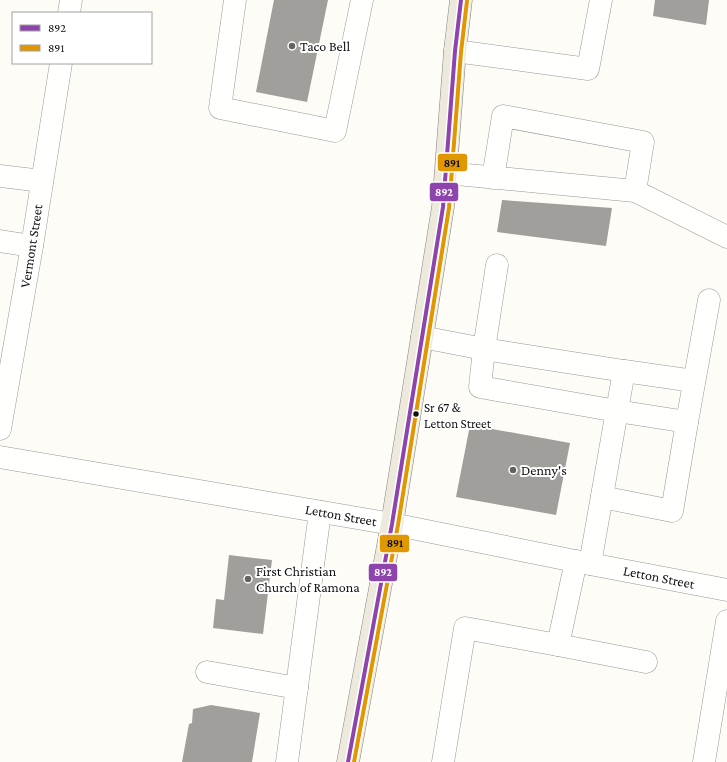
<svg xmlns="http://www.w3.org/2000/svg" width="727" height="762" viewBox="0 0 727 762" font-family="'Crimson Pro',serif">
<rect width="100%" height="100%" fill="#fdfcf7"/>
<g fill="#a19f9c">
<polygon points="274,0 328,0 307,102 256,92"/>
<polygon points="655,0 709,0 706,25 653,16"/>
<polygon points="502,200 612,208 606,246 497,232"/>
<polygon points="470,425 570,443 556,515 456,497"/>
<polygon points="229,555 272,560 263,634 213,628 216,599 224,600"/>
<polygon points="211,705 260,713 252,762 182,762 189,724 192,723 193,709"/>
</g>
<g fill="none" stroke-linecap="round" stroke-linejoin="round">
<g stroke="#979795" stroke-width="23">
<g id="minor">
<polyline points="235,0 220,108 335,131 362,0"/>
<polyline points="69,13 71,0"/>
<polyline points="455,51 588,69 601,0"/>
<polyline points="446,173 635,191 643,142 503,116 493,178"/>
<polyline points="0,176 42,181"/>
<polyline points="635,191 727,237"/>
<polyline points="0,241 32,246"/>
<polyline points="497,265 484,349 624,371 590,564"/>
<polyline points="422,337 484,349 480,387 617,411 687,422 709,300"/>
<polyline points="624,371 694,381"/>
<polyline points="0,429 32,246 61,63"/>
<polyline points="0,457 392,524 590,564 727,590"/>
<polyline points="602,497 672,511 687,422"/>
<polyline points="558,645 646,662"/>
<polyline points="207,672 297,688"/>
<polyline points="287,762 320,512"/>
<polyline points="443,762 465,628 558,645 576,561"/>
<polyline points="704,762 727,621"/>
</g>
</g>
<g stroke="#858482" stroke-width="23">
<polyline id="major" points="348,762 392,524 443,207 455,51 461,0"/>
</g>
<use href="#minor" stroke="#fffffe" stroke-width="22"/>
<use href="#major" stroke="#ede9dc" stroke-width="22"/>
<g stroke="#fff" stroke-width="7">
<polyline id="bus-1" points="348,762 392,524 443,207 455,51 461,0"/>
</g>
<g stroke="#fff" stroke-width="7">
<polyline id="bus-2" points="354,762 398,525 449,208 461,52 467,1"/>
</g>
<use href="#bus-1" stroke="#8e44ad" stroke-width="4"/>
<use href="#bus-2" stroke="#e09702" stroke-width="4"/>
</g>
<g fill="#646362" stroke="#fff" stroke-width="1.5">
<circle cx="292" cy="46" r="4"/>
<circle cx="513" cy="470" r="4"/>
<circle cx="248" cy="579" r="4"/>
</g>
<circle fill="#111" stroke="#fff" stroke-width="1.5" cx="416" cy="414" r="3.5"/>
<g text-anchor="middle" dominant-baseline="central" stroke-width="4" stroke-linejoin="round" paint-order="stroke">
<g font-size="13" fill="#111" stroke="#fff" text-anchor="start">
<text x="424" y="407">Sr 67 &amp;<tspan x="424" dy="16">Letton Street</tspan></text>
</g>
<g font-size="14" fill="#111" stroke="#fff" text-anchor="start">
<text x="300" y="46">Taco Bell</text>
<text x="521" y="470">Denny's</text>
<text x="256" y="571">First Christian<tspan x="256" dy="16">Church of Ramona</tspan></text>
</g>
<g font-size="14" fill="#111" stroke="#fff">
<text transform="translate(31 246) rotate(-81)">Vermont Street</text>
<text transform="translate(341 515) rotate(10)">Letton Street</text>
<text transform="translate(659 577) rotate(11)">Letton Street</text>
</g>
</g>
<g stroke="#fff" stroke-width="1.5">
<rect x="437" y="153" width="31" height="19" rx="4" fill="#e09702"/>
<rect x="429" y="182" width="30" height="20" rx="4" fill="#8e44ad"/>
<rect x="379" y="534" width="31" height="19" rx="4" fill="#e09702"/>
<rect x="368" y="563" width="30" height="19" rx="4" fill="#8e44ad"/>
</g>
<g font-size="11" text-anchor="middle" font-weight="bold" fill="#fff">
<text x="444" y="196">892</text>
<text x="383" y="576">892</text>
</g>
<g font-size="11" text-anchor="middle" font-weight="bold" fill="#111">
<text x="452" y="167">891</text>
<text x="395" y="547">891</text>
</g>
<rect x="12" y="12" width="140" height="52" fill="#ffffff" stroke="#a0a0a0"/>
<rect x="20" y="25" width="20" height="6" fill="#8e44ad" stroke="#a0a0a0"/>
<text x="48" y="32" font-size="12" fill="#111111">892</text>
<rect x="20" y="45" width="20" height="6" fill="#e09702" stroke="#a0a0a0"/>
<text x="48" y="52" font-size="12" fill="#111111">891</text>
</svg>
